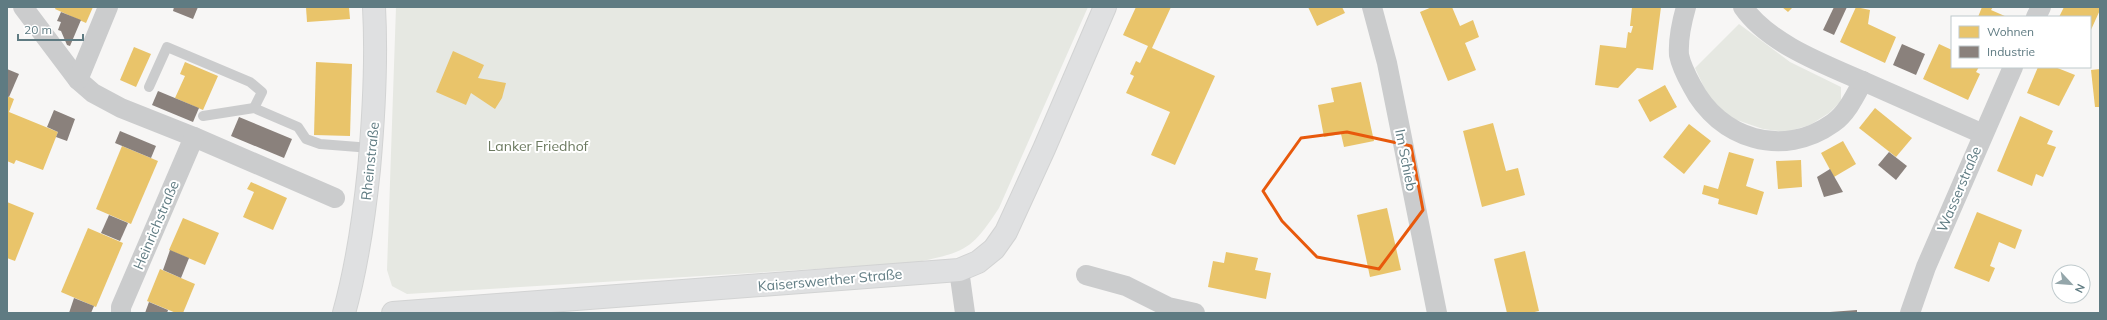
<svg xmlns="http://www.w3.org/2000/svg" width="2107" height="320" viewBox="0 0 2107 320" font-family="Mulish,sans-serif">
<rect width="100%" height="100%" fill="#f7f6f5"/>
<g fill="#e6e8e2">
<path d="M 396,7 L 1088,7 L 999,208 C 970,253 963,252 913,263 L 407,294 L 392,286 L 387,270 Z"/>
<polygon points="1739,24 1790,62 1841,87 1841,101 1829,113 1810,125 1786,132 1763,129 1731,118 1709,98 1695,68"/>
</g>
<g fill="#e9c46a">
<polygon points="56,7 93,7 86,23 55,9"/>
<polygon points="306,7 349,7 350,19 307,22"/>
<polygon points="1136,7 1171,7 1152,48 1215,76 1175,165 1151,155 1170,112 1126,93 1134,76 1130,74 1136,61 1140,63 1148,46 1123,35"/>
<polygon points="1308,7 1342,7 1345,13 1317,26"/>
<polygon points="1432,7 1452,7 1460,26 1473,20 1479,37 1465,43 1476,70 1448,81 1420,12"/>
<polygon points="1632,7 1661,7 1653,70 1637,68 1618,88 1595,85 1600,45 1626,48 1628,32 1631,33 1633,26 1630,26"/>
<polygon points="1782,7 1793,7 1788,12"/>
<polygon points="1856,7 1870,10 1868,24 1896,37 1885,63 1840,42"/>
<polygon points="1982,7 1993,7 1991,10 2007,17 1978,17"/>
<polygon points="2064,7 2100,7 2100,10 2090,32 2090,17 2059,17"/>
<polygon points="1939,44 1952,50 1952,67 1979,67 1976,72 1980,74 1968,100 1923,79"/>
<polygon points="134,47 151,54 136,87 120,80"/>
<polygon points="453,51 484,65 478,78 506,83 502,98 495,109 471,93 466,105 436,92"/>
<polygon points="185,62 218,76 203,110 175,98 185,76 180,74"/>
<polygon points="316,62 352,64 350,136 314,135"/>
<polygon points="2038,67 2055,67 2075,75 2059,106 2027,93"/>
<polygon points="2100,69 2100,107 2095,107 2091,70"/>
<polygon points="1361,82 1374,141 1344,147 1341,134 1324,137 1318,105 1334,102 1331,88"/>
<polygon points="1665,85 1677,107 1650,122 1638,100"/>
<polygon points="7,96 14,99 9,112 58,132 43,170 16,160 14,164 7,161"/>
<polygon points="1875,108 1912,138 1896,157 1859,128"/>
<polygon points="2020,116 2053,131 2047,144 2056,147 2043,177 2036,174 2032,186 1997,171"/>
<polygon points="1493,123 1506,171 1518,168 1525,195 1482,207 1463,131"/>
<polygon points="1689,124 1711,141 1684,174 1663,157"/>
<polygon points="1843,141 1856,164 1834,177 1821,153"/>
<polygon points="122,146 158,161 131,224 96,209"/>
<polygon points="1729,152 1754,159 1746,186 1764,192 1757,215 1718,204 1719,199 1702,194 1704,185 1718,189"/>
<polygon points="1801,160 1802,187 1778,189 1776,161"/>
<polygon points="251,182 287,198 273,230 243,217 254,192 247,189"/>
<polygon points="7,202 34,213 15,261 7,258"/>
<polygon points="1387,208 1401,270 1370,277 1357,215"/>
<polygon points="1977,212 2022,230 2015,249 1999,242 1990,266 1995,268 1989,282 1954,268"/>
<polygon points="183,218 219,233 205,265 169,250"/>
<polygon points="88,228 123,243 96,307 61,292"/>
<polygon points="1525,251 1539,311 1530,313 1507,313 1494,259"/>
<polygon points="1226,252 1258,258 1255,270 1271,273 1266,299 1208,287 1213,261 1224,263"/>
<polygon points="160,269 195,284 183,313 176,313 147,301"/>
</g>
<g fill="#8a817c">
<polygon points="174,7 198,7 193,19 173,11"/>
<polygon points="1834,7 1847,7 1834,35 1823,30"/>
<polygon points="61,12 81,20 70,46 67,45 61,31 58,30 61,22 57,21"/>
<polygon points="1902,44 1925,54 1916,75 1893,65"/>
<polygon points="7,69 19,74 9,97 7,96"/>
<polygon points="158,91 199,108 193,122 152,105"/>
<polygon points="54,110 75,119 67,141 56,137 58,132 47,127"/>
<polygon points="239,117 292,139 284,158 231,136"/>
<polygon points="120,131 156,146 151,158 115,143"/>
<polygon points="1889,152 1907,166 1896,180 1878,165"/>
<polygon points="1830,169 1843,192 1824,197 1817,177"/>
<polygon points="109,215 128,223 120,241 101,233"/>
<polygon points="170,250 189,258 181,278 163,270"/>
<polygon points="74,298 94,306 91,313 69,313"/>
<polygon points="149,302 168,310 167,313 145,313"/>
<polygon points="1857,310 1857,313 1830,313 1830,312"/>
</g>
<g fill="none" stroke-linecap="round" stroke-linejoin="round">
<g stroke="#d2d3d3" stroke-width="24">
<g id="secondary">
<path d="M 344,313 C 357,266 364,218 369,169 C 374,114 377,62 374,7"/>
<polyline points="393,313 959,270 978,262 994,249 1006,232 1044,149 1105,7"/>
</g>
</g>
<g stroke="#cbcccd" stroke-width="10">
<polyline points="149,87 167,47 250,82 262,92 254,108"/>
<polyline points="203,116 254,108 298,127 306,139 320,144 371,148"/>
</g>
<g stroke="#cbcccd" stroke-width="20">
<polyline points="23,7 78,80 93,93 121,108 194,137 335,198"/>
<polyline points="1372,7 1387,63 1437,313"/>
<path d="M 1686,7 C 1682,21 1678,40 1679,55 C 1681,65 1687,77 1692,86 C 1719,139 1783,159 1833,123 C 1847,113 1855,96 1863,81"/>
<path d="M 1743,7 C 1770,46 1832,67 1874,86 C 1910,102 1947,118 1983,134"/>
<polyline points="2036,17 2041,7"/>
<polyline points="78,80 108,7"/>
<polyline points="959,270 965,313"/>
<polyline points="1086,275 1126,286 1168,307 1195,313"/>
<polyline points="121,313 121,307 194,137"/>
<polyline points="1910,313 1926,267 2013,67"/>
</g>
<use href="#secondary" stroke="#dfe0e1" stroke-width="22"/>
</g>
<path fill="none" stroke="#e8590c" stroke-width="3" stroke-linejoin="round" d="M 1347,132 L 1411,146 L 1423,210 L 1379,269 L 1317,257 L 1282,221 L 1263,191 L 1301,138 Z"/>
<g text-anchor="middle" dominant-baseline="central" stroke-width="4" stroke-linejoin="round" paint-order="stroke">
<g font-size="14" fill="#6b795f" stroke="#fff">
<text x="538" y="146">Lanker Friedhof</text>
</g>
<g font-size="14" fill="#5f7b82" stroke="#fff">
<text transform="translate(1406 160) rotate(79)">Im Schieb</text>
<text transform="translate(370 161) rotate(-84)">Rheinstraße</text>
<text transform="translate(1959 189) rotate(-67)">Wasserstraße</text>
<text transform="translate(156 225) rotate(-67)">Heinrichstraße</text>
<text transform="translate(830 280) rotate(-5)">Kaiserswerther Straße</text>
</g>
</g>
<rect width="2107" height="320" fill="none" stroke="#5f7b82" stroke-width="16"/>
<rect x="1951" y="16" width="140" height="52" fill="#ffffff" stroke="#bfcacd"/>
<rect x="1959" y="26" width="20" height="12" fill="#e9c46a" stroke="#bfcacd"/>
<text x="1987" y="36" font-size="12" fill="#5f7b82">Wohnen</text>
<rect x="1959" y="46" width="20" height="12" fill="#8a817c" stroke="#bfcacd"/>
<text x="1987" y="56" font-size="12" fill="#5f7b82">Industrie</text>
<g transform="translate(2071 284) rotate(116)"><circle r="19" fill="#ffffff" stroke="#bfcacd"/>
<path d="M0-3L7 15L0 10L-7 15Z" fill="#94a6aa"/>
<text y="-6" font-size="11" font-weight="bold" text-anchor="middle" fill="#5f7b82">N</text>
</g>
<path d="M18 34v6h65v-6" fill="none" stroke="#5f7b82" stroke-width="2"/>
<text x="24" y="34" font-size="12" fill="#5f7b82" stroke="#ffffff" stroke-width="3" paint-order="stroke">20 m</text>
</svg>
